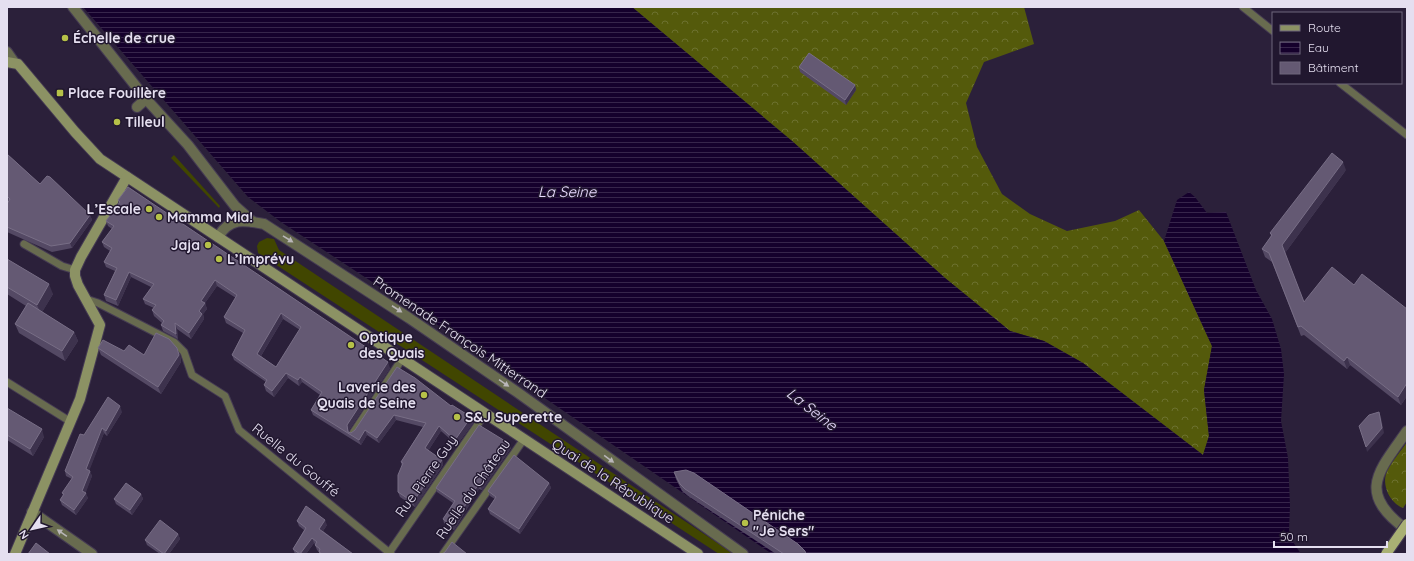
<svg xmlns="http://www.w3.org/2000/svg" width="1414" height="561" viewBox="0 0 1414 561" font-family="Quicksand,sans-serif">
<defs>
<pattern id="forest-crowns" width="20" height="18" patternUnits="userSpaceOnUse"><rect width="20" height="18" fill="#545a0b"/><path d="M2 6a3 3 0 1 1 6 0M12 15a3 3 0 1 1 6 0" fill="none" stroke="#6c712f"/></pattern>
<pattern id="water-rules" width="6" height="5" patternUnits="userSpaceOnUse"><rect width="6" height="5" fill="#15002c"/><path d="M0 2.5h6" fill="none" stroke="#37254b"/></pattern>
</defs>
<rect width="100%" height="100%" fill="#2b203a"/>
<g fill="#414600">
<polygon points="174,155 220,206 219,208 171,158"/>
<polygon points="267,238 274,239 279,250 734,554 719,554 258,253 257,246 259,242"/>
</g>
<g fill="url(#forest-crowns)">
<polygon points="632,7 1024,7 1034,44 984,62 966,103 977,147 1002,194 1030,214 1067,231 1115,221 1139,210 1164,241 1212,346 1204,390 1209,436 1203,455 1083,363 1044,341 1010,331 945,278 792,141"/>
<path d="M 1407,442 L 1407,502 L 1403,508 C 1390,503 1381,485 1387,471 C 1392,461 1401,451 1407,442 Z"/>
</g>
<polygon fill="url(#water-rules)" points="83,7 632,7 792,141 945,278 1010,331 1044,341 1083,363 1203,455 1209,436 1204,390 1212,346 1164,241 1177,200 1189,192 1195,197 1207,213 1226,212 1256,290 1272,319 1281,349 1284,374 1281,421 1288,458 1290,506 1289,530 1293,542 1301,554 772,554 453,335 281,222 248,197"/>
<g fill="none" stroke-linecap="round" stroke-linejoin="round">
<g stroke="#453b53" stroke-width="9">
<g id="lane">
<polyline points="1243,7 1273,31"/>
<polyline points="1340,83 1407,135"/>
<polyline points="24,244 62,266 75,270"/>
<polyline points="86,299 98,303 174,342 184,352 192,375 225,396 239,430 391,554"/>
<polyline points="7,382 71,422"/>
<polyline points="353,433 402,359"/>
<polyline points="389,553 485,414"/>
<polyline points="443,554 524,439"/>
</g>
</g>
<g stroke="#453b53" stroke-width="12">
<g id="street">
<polyline points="73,7 146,99 188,145 235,206 253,222"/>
<polyline points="7,52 14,62"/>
<polyline points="137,107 146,99"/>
<path d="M 218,237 C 230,217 244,220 264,224 L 409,318 L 517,392 L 743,554"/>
<path d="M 1407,431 C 1378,472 1356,493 1407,530"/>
<polyline points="32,512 92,554"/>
</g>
</g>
<g stroke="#453b53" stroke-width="12">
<g id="secondary">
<polyline points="7,62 18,64 75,132 100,159 218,237 698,554"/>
<polyline points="15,554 80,399 100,325 78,285 75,276 75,270 81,257 127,177"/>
</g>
</g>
<use href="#lane" stroke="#686b4f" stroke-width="7"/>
<use href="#street" stroke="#686b4f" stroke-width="10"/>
<use href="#secondary" stroke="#8c9264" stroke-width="10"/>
<g stroke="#453b53" stroke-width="12" stroke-linecap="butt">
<polyline id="primary-bridge" points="1386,554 1407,524"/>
</g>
<use href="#primary-bridge" stroke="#a9b074" stroke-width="10"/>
</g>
<g fill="#544964" fill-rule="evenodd">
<polygon points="799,67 855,85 856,90 846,105 800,72"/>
<polygon points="7,154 40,184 90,215 92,220 72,248 52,252 7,232 7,204 9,201 7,200"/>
<polygon points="1346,170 1285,253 1304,302 1354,285 1407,309 1407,396 1401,405 1350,365 1347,369 1304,335 1301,336 1272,262 1265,257 1262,249 1271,236 1270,233"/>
<path d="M 118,200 L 390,368 L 349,430 L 349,432 L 351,433 L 355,430 L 397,367 L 451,406 L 471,417 L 473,423 L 457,445 L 441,431 L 428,451 L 442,460 L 443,465 L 415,507 L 400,497 L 398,492 L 402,466 L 401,462 L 423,427 L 396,420 L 379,443 L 367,435 L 361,445 L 313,415 L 311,410 L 320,395 L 302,382 L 299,386 L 288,378 L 274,397 L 266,391 L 264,385 L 266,382 L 234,360 L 232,355 L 243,333 L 226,323 L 224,317 L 236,298 L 217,286 L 205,303 L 207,309 L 203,314 L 204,319 L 191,339 L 177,329 L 178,339 L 163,331 L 161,325 L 162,323 L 154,316 L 152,310 L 154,308 L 145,304 L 143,299 L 151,287 L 131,277 L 118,306 L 106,301 L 104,295 L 115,271 L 106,267 L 104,262 L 110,251 L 104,247 L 102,242 L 112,229 L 108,226 L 106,221 L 119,204 ZM 283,319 L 300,330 L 276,367 L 261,356 Z"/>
<polygon points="7,259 53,294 42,312 74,332 78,341 65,361 19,333 15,324 26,306 7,294"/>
<polygon points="98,348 144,355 180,355 181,362 161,394 101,355"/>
<polygon points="7,408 44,437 33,456 7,440"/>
<polygon points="122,412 107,436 104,433 89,470 92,476 85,493 88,498 76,515 62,505 60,500 63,495 62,493 72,479 66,476 65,471 84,435"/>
<polygon points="510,444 511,448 482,490 479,489 454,530 444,523 443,519 453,503 437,492 436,488"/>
<polygon points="674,472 806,554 776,554 688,496 682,491 676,479"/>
<polygon points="549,483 551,488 520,534 490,514 488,509 495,499 490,496 488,491"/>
<polygon points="141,494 143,499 132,515 116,504 114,499"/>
<polygon points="297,521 327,525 323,531 353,554 320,554 319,552 317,550 315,545 315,544 314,543 306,554 295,554 293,549 304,530 299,526"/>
<polygon points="178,534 180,539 169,554 160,554 147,545 145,540"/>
</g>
<g fill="#3d324d">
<polygon points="855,85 856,90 846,105 845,100"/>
<polygon points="1343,162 1346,170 1285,253 1282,245"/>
<polygon points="90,215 92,220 72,248 70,243"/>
<polygon points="129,272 131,277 118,306 116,300"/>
<polygon points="215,280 217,286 203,306 201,301"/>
<polygon points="49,284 53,294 41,314 37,305"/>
<polygon points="205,303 207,309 203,314 204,319 191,339 189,333 199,311"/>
<polygon points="281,313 283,319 259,359 257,354"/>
<polygon points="175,323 177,329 178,339 176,334"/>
<polygon points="74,332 78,341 65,361 62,351"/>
<polygon points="177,348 180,355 181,362 161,394 158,387"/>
<polygon points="1347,357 1350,365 1347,369 1344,361"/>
<polygon points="388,362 390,368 349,430 349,434 349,433 347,425"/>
<polygon points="286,373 288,378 274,397 272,391"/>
<polygon points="300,377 302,382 299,386 298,380"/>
<polygon points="1407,383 1407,396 1401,405 1398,397"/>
<polygon points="120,406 122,412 107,436 106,431"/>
<polygon points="1379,412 1381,417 1384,433 1367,452 1366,447"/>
<polygon points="394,415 396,420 379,443 377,438"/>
<polygon points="471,417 473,423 457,445 455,440"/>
<polygon points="439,426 441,431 426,454 425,448"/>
<polygon points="102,428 104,433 88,474 86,469"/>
<polygon points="42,429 44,437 33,456 30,449"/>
<polygon points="365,430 367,435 361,445 359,440"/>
<polygon points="510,444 511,448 482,490 480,486"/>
<polygon points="442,460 443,465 415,507 413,502"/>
<polygon points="90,471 92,476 85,495 86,493 88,498 76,515 74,510"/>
<polygon points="549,483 551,488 520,534 519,529"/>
<polygon points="478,485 479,489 454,530 452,526"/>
<polygon points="141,494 143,499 132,515 130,510"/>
<polygon points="325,520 327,525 321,534 319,529"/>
<polygon points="178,534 180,539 169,554 164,554"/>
<polygon points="312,538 314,543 306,554 300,554"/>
</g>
<g fill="#645973" stroke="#786e86" fill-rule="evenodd">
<polygon points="809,53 855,85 845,100 799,67"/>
<polygon points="1332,153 1343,162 1282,245 1304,302 1332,267 1354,285 1362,274 1407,309 1407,383 1398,397 1347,357 1344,361 1301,326 1298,327 1269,253 1262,249 1272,235 1270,233"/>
<polygon points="7,154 40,184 47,176 50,177 90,215 70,243 51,246 7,227 7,204 10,199 7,196"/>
<path d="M 128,187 L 388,362 L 347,425 L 348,432 L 351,433 L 355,430 L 397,367 L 415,378 L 451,406 L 452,405 L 471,417 L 455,440 L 439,426 L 425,448 L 442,460 L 413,502 L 398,492 L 398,475 L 403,463 L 401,462 L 426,423 L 394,415 L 377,438 L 365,430 L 359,440 L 311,410 L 322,392 L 300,377 L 298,380 L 286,373 L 272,391 L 264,385 L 267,380 L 232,355 L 245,330 L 224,317 L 237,295 L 215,280 L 201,301 L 205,303 L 199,311 L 202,314 L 189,333 L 175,323 L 176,334 L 161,325 L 164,321 L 152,310 L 156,305 L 143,299 L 154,284 L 129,272 L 116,300 L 104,295 L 117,268 L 104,262 L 112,248 L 102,242 L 114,226 L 106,221 L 120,202 L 118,200 ZM 281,313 L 301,327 L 276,367 L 257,354 Z"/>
<polygon points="7,259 49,284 37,305 7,287"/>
<polygon points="28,303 74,332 62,351 15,324"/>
<polygon points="156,333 169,339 177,348 179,355 158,387 98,348 103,340 124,351 129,345 144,355"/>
<polygon points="108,397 120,406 106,431 102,428 86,469 90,471 82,491 86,493 74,510 60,500 64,494 62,493 73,477 65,471 80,434 84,435"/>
<polygon points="7,408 42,429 30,449 7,435"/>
<polygon points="1379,412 1382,428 1366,447 1359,426 1369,415"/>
<polygon points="479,425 510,444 480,486 478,485 452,526 443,519 455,501 436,488"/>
<polygon points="514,455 549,483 519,529 488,509 496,497 488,491"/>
<polygon points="686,470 694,473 798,544 805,551 806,554 784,554 685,489 680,484 674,472"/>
<polygon points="126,483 141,494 130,510 114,499"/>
<polygon points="306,506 325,520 319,529 353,554 322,554 319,552 320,549 315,545 317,542 312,538 300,554 293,549 306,528 297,521"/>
<polygon points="160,520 178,534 164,554 145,540"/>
<polygon points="452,542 467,554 442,554 445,552"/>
<polygon points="36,543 50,554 28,554"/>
</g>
<defs><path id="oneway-solid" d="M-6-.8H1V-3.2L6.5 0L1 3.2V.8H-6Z"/></defs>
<g fill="#b9b6b8">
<use href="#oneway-solid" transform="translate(288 239) rotate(32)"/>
<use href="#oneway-solid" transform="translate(397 309) rotate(33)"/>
<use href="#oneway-solid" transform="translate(504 383) rotate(34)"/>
<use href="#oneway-solid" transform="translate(609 459) rotate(36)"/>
<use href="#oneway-solid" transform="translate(62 533) rotate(-145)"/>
</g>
<g fill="#b6c148" stroke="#21172f" stroke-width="1.5">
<circle cx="65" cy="38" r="4"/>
<rect x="56" y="89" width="8" height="8" rx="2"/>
<circle cx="117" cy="122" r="4"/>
<circle cx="149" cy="209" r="4"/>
<circle cx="159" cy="217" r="4"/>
<circle cx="208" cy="245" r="4"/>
<circle cx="219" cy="259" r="4"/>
<circle cx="351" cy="345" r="4"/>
<circle cx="424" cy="395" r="4"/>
<circle cx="457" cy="417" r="4"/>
<circle cx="745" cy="523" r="4"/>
</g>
<g text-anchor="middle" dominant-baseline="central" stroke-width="3" stroke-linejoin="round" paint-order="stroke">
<g font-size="14" font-weight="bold" fill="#e5dff0" stroke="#21172f" text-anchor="start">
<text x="73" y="38">Échelle de crue</text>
<text x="68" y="93">Place Fouillère</text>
<text x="125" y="122">Tilleul</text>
<text x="141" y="209" text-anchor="end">L’Escale</text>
<text x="167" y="217">Mamma Mia!</text>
<text x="200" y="245" text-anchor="end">Jaja</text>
<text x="227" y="259">L’Imprévu</text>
<text x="359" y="337">Optique<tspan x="359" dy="16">des Quais</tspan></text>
<text x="416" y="387" text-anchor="end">Laverie des<tspan x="416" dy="16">Quais de Seine</tspan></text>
<text x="465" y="417">S&amp;J Superette</text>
<text x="753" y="515">Péniche<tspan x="753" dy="16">"Je Sers"</tspan></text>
</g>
<g font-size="14" fill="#e5dff0" stroke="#21172f">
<text transform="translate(460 337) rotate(34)">Promenade François Mitterrand</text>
<text transform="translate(296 460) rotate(39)">Ruelle du Gouffé</text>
<text transform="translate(426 476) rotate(-55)">Rue Pierre Guy</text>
<text transform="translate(613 481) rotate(33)">Quai de la République</text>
<text transform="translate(473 489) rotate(-55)">Ruelle du Château</text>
</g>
<g font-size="15" font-style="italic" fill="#e9dbff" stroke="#21172f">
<text x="567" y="191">La Seine</text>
<text transform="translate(812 409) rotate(38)">La Seine</text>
</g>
</g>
<rect width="1414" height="561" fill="none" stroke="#e5dff0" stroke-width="16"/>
<rect x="1272" y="12" width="130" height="72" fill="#21172f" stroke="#6f677c"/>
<rect x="1280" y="25" width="20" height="6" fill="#8c9264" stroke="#6f677c"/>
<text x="1308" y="32" font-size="12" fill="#e5dff0">Route</text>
<rect x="1280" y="42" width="20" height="12" fill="url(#water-rules)" stroke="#6f677c"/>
<text x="1308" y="52" font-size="12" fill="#e5dff0">Eau</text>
<rect x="1280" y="62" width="20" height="12" fill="#645973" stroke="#6f677c"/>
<text x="1308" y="72" font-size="12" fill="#e5dff0">Bâtiment</text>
<g transform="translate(32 529) rotate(236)" stroke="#21172f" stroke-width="3" paint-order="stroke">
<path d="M0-3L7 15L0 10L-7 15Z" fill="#e5dff0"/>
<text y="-6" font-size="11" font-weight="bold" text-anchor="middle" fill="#e5dff0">N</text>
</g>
<path d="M1274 541v6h113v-6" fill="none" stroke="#e5dff0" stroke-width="2"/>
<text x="1280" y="541" font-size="12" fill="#e5dff0" stroke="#21172f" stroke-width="3" paint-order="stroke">50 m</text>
</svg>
